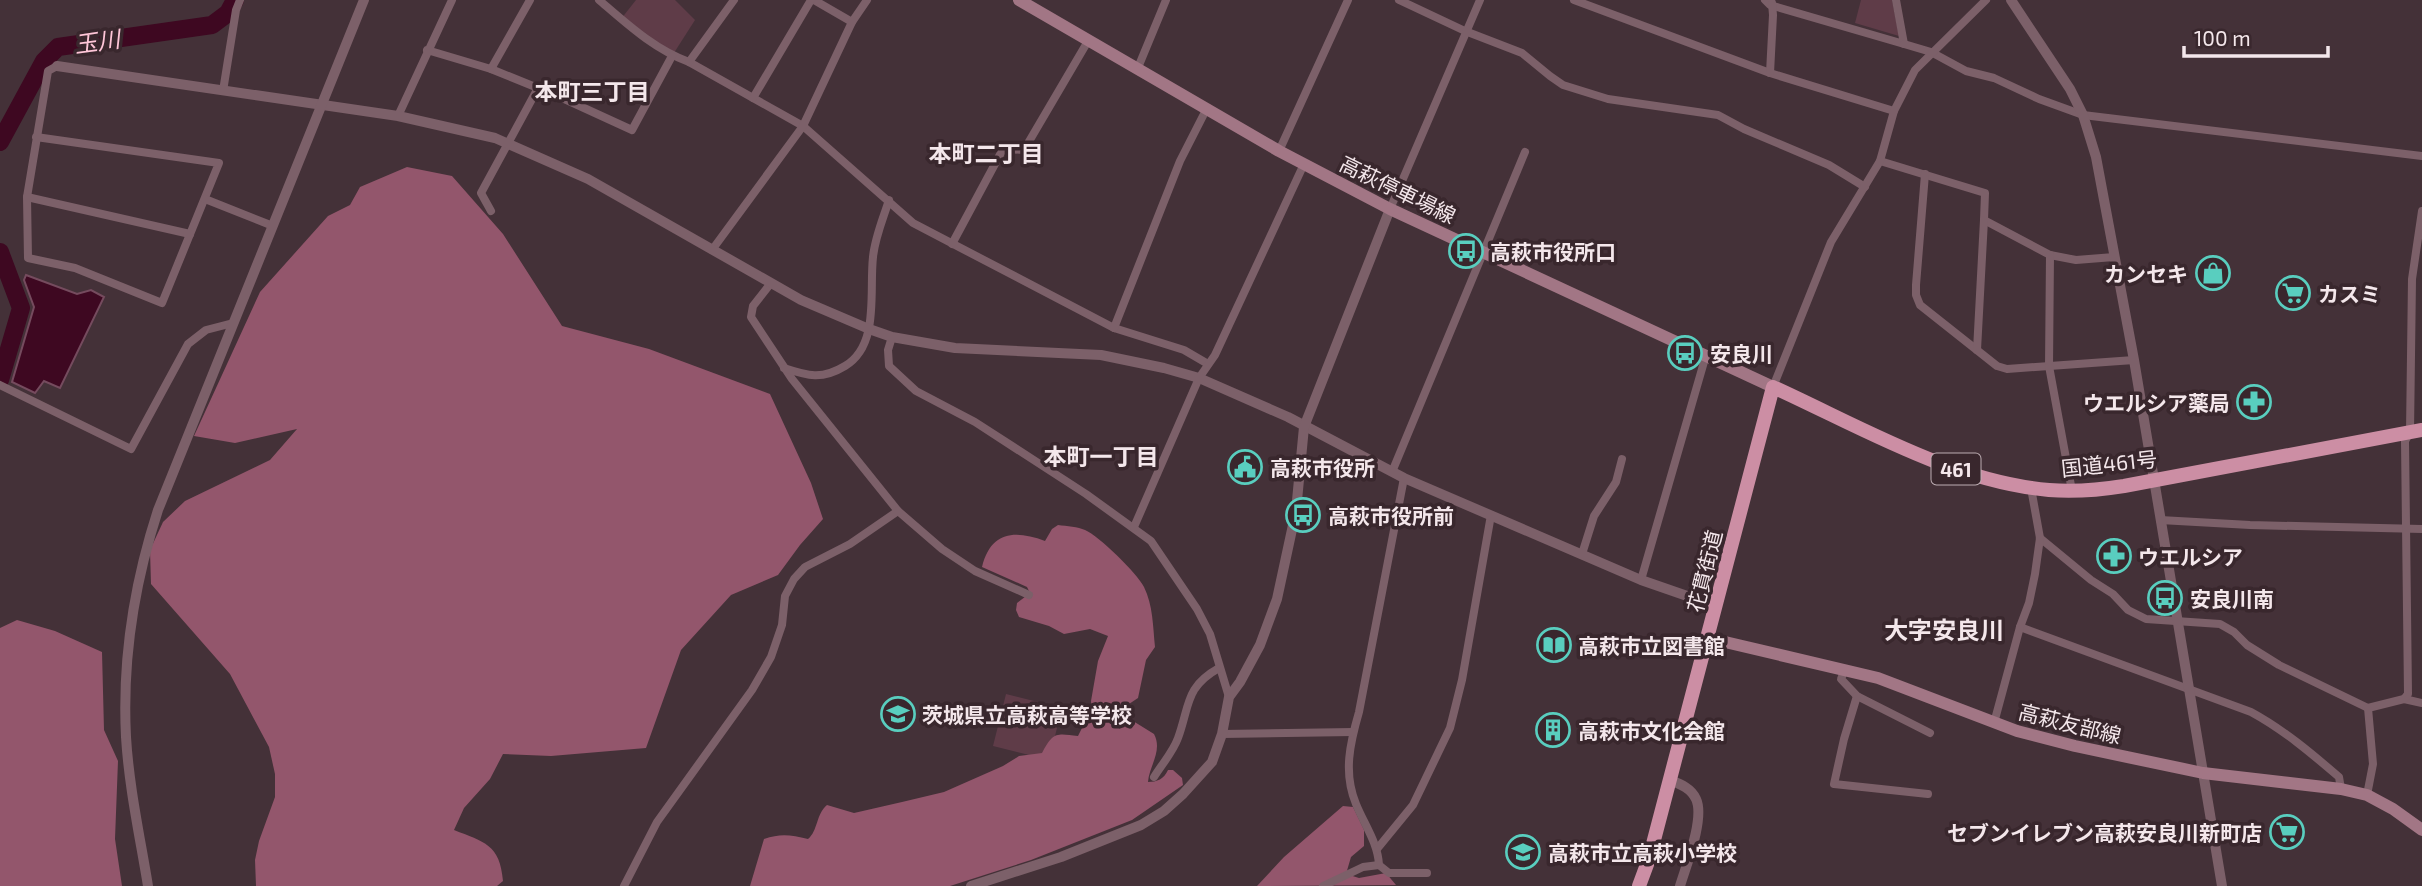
<svg xmlns="http://www.w3.org/2000/svg" width="2422" height="886" viewBox="0 0 2422 886" font-family="'Exo 2','Noto Sans JP',sans-serif">
<rect width="100%" height="100%" fill="#443138"/>
<g fill="#5f3c48">
<polygon points="636,0 675,0 695,20 672,56 621,19"/>
<polygon points="1861,0 1892,0 1899,36 1855,23"/>
<polygon points="1006,694 1062,708 1049,760 993,746"/>
</g>
<g fill="#93566c">
<path d="M 407,167 L 452,176 L 503,234 L 562,326 L 649,349 L 770,394 L 811,483 L 823,519 L 800,545 L 778,575 L 731,595 L 681,650 L 646,748 L 551,756 L 503,754 L 490,779 L 464,808 L 454,830 C 484,842 500,844 503,881 L 497,886 L 256,886 L 255,860 L 259,841 L 275,797 L 275,774 L 269,747 L 230,674 L 151,584 L 150,550 L 163,522 L 185,501 L 270,460 L 297,429 L 235,443 L 194,436 L 260,292 L 328,216 L 350,205 L 360,187 Z"/>
<path d="M 1058,525 C 1067,526 1078,527 1085,530 C 1099,536 1137,573 1144,587 C 1153,605 1153,627 1155,647 L 1146,660 L 1138,698 L 1126,706 L 1125,716 L 1154,734 C 1163,751 1149,766 1148,782 C 1157,782 1164,779 1168,770 L 1173,770 L 1182,778 L 1183,785 L 1132,820 L 1031,860 L 950,886 L 750,886 L 764,839 C 781,833 791,835 808,839 C 818,831 816,814 827,805 L 854,813 L 902,802 L 944,792 L 1003,766 L 1019,756 L 1042,753 C 1053,732 1056,733 1078,736 L 1086,720 L 1092,714 L 1091,701 L 1098,661 L 1108,636 L 1090,629 L 1064,634 L 1049,626 L 1019,617 L 1016,610 L 1017,603 L 1030,593 L 1027,587 L 982,567 C 991,531 1015,530 1045,541 L 1052,529 Z"/>
<polygon points="17,620 55,631 102,652 104,730 118,761 115,839 122,886 0,886 0,628"/>
<polygon points="1343,806 1353,807 1364,830 1364,846 1351,857 1346,874 1359,878 1386,873 1396,885 1257,886 1284,857"/>
</g>
<polygon fill="#3e0821" stroke="#754b5e" stroke-width="2" points="26,275 77,294 91,290 104,297 60,388 44,381 35,393 12,382 34,307 24,280"/>
<g fill="none" stroke-linecap="round" stroke-linejoin="round">
<g stroke="#3e0821" stroke-width="18">
<polyline points="0,142 44,61 58,47 212,25 228,13 235,0"/>
<polyline points="0,252 21,308 0,380"/>
</g>
<g stroke="#7c6069" stroke-width="8">
<path d="M 599,0 C 627,24 655,50 689,62 L 803,126 L 913,223 L 1114,328 L 1184,350 L 1208,364"/>
<polyline points="814,0 852,22"/>
<polyline points="1399,0 1465,31 1522,53 1550,76 1563,85 1608,99 1718,115 1744,129 1829,165 1865,187"/>
<polyline points="1574,0 1770,73 1894,111"/>
<polyline points="1765,0 1770,5 1904,44 1896,0"/>
<polyline points="1904,44 1931,52 1966,71 1994,78 2039,99 2083,115 2422,156"/>
<polyline points="427,50 491,69 560,97 632,130 672,56"/>
<polyline points="689,62 734,0"/>
<polyline points="491,69 530,0"/>
<polyline points="1137,70 1166,0"/>
<polyline points="1770,73 1773,15 1772,3"/>
<polyline points="223,91 236,10 240,0"/>
<polyline points="753,98 811,0"/>
<polyline points="398,116 452,0"/>
<polyline points="36,137 219,163 162,303 75,268 28,258 27,197 48,71 57,66"/>
<polyline points="1279,151 1348,0"/>
<polyline points="1880,161 1985,193 1984,220 2050,255 2076,260 2114,257"/>
<polyline points="1925,174 1916,285 1916,295 1920,305 1997,366 2007,369 2134,360"/>
<polyline points="27,197 190,234"/>
<polyline points="205,199 273,226"/>
<polyline points="1390,209 1480,0"/>
<polyline points="491,211 481,193 538,88"/>
<polyline points="952,244 1003,149 1024,150 1088,41"/>
<polyline points="712,250 803,126 852,22 867,0"/>
<polyline points="2050,255 2049,366 2072,491"/>
<polyline points="771,283 753,306 751,317 792,379 898,511 942,549 975,571 1029,595"/>
<polyline points="1114,328 1180,161 1206,110"/>
<polyline points="892,337 888,350 889,366 916,391 975,422 1086,494 1151,541 1197,609 1210,634 1229,697"/>
<polyline points="1977,350 1984,220"/>
<path d="M 784,368 C 808,376 822,380 845,366 C 880,345 869,292 873,257 C 875,237 883,219 889,200"/>
<polyline points="0,385 131,449 188,344 206,330 233,323"/>
<polyline points="1773,387 1831,242 1880,161 1894,111 1915,70 1986,0"/>
<polyline points="1392,472 1525,152"/>
<path d="M 1404,478 L 1359,712 C 1350,743 1343,773 1356,804 C 1364,824 1378,843 1379,865 L 1389,873 L 1427,873"/>
<polyline points="2160,520 2250,525 2422,529"/>
<polyline points="1134,527 1199,378 1215,355 1304,164"/>
<polyline points="2040,538 2091,580 2113,594 2128,610 2146,619 2220,624 2234,632 2247,645 2279,665 2368,708"/>
<polyline points="1582,554 1594,516 1616,482 1622,459"/>
<polyline points="1641,580 1706,355"/>
<path d="M 2020,627 L 2251,712 C 2284,730 2311,753 2339,777 L 2341,789"/>
<polyline points="1845,669 1841,679 1857,696 1930,733"/>
<polyline points="1857,696 1844,739 1834,784 1928,794"/>
<polyline points="2404,699 2422,703"/>
<polyline points="1994,723 2020,627 2029,603 2035,574 2040,538 2031,488"/>
<polyline points="1222,734 1353,732"/>
<path d="M 1154,777 C 1162,764 1173,752 1178,738 C 1190,705 1185,687 1219,668"/>
<polyline points="2367,795 2373,764 2368,708 2404,699 2408,694 2405,441 2410,432 2412,279 2422,211"/>
<polyline points="1377,849 1413,805 1450,728 1462,680 1491,515"/>
<polyline points="624,886 657,822 752,690 771,657 782,625 785,596 794,579 805,567 850,544 898,511"/>
<polyline points="1323,886 1363,867 1379,865"/>
</g>
<g stroke="#7c6069" stroke-width="10">
<polyline points="2011,0 2070,89 2083,115 2096,157 2134,360 2222,886"/>
<polyline points="57,66 398,116 495,138 588,179 801,300 869,329 892,337 955,348 1101,355 1164,368 1199,378 1288,417 1404,478 1641,580 1716,606"/>
<path d="M 1670,780 C 1680,784 1691,788 1696,799 C 1705,818 1686,866 1680,886"/>
<path d="M 148,886 C 140,837 129,787 126,737 C 122,659 134,584 158,510 L 364,0"/>
<polyline points="971,886 1061,857 1141,825 1164,811 1183,794 1212,762 1222,734 1229,697 1240,682 1260,645 1277,599 1296,511 1304,427 1390,209"/>
</g>
<g stroke="#a27685" stroke-width="12">
<polyline points="1019,0 1279,151 1390,209 1773,387"/>
<polyline points="1708,638 1878,678 2017,731 2075,746 2203,773 2341,789 2367,795 2393,809 2422,830"/>
</g>
<path stroke="#cc8ea4" stroke-width="14" d="M 1639,886 L 1649,859 L 1773,387 C 1861,427 1951,481 2049,490 C 2074,492 2099,490 2124,486 L 2422,430"/>
</g>
<defs>
<g id="bus-ring" transform="scale(1.75)"><circle r="9.5" fill="#39272d" stroke="#59cebf" stroke-width="1.5"/><path d="M-5-6H5V4H4V6H2V4H-2V6H-4V4H-5ZM-3.5-4V0h7V-4ZM-3.5 1.2v1.5H-2V1.2ZM2 1.2v1.5H3.5V1.2Z" fill="#59cebf"/></g>
<g id="shop-ring" transform="scale(1.75)"><circle r="9.5" fill="#39272d" stroke="#59cebf" stroke-width="1.5"/><path d="M-5-2.5h2.3a2.7 3.5 0 0 1 5.4 0H5L5.5 6h-11ZM-1.5-2.5h3a1.5 2.3 0 0 0-3 0Z" fill="#59cebf"/></g>
<g id="supermarket-ring" transform="scale(1.75)"><circle r="9.5" fill="#39272d" stroke="#59cebf" stroke-width="1.5"/><path d="M-6-5.5h2.5l.6 2H6L4.5 2H-2.5L-4.4-4H-6ZM-1.5 3.2a1.3 1.3 0 1 0 .1 0ZM3 3.2a1.3 1.3 0 1 0 .1 0Z" fill="#59cebf"/></g>
<g id="pharmacy-ring" transform="scale(1.75)"><circle r="9.5" fill="#39272d" stroke="#59cebf" stroke-width="1.5"/><path d="M-2-6h4v4h4v4h-4v4h-4v-4h-4v-4h4Z" fill="#59cebf"/></g>
<g id="civic-ring" transform="scale(1.75)"><circle r="9.5" fill="#39272d" stroke="#59cebf" stroke-width="1.5"/><path d="M-.6-6.5H3V-4.5H.6V-3L4-1V1h2V6H-6V1h2V-1L-.6-3ZM-1.2 2.5V6h2.4V2.5Z" fill="#59cebf"/></g>
<g id="library-ring" transform="scale(1.75)"><circle r="9.5" fill="#39272d" stroke="#59cebf" stroke-width="1.5"/><path d="M-6-4Q-3-5.5-.7-3.5V5Q-3 3-6 4ZM6-4Q3-5.5 .7-3.5V5Q3 3 6 4Z" fill="#59cebf"/></g>
<g id="school-ring" transform="scale(1.75)"><circle r="9.5" fill="#39272d" stroke="#59cebf" stroke-width="1.5"/><path d="M0-5L7-2L0 1L-7-2ZM-4 1L0 2.5L4 1V4Q0 6-4 4Z" fill="#59cebf"/></g>
<g id="building-ring" transform="scale(1.75)"><circle r="9.5" fill="#39272d" stroke="#59cebf" stroke-width="1.5"/><path d="M-4-6H4V6H1V3H-1V6H-4ZM-2.5-4.3h1.7v1.8h-1.7ZM.8-4.3h1.7v1.8H.8ZM-2.5-1h1.7V.8h-1.7ZM.8-1h1.7V.8H.8Z" fill="#59cebf"/></g>
</defs>
<g fill-rule="evenodd">
<use href="#bus-ring" x="1466" y="251"/>
<use href="#shop-ring" x="2213" y="273"/>
<use href="#supermarket-ring" x="2293" y="293"/>
<use href="#bus-ring" x="1685" y="353"/>
<use href="#pharmacy-ring" x="2254" y="402"/>
<use href="#civic-ring" x="1245" y="467"/>
<use href="#bus-ring" x="1303" y="515"/>
<use href="#pharmacy-ring" x="2114" y="556"/>
<use href="#bus-ring" x="2165" y="598"/>
<use href="#library-ring" x="1554" y="645"/>
<use href="#school-ring" x="898" y="714"/>
<use href="#building-ring" x="1553" y="730"/>
<use href="#supermarket-ring" x="2287" y="832"/>
<use href="#school-ring" x="1523" y="852"/>
</g>
<g text-anchor="middle" dominant-baseline="central" stroke-width="7" stroke-linejoin="round" paint-order="stroke">
<rect fill="#39272d" stroke="#bcadb2" stroke-width="2" x="1931.5" y="453.5" width="49" height="31" rx="5"/>
<g font-size="19" font-weight="bold" fill="#f4e7eb">
<text x="1956" y="469">461</text>
</g>
<g font-size="21" fill="#f4e7eb" stroke="#39272d">
<text transform="translate(1398 189) rotate(26)">高萩停車場線</text>
<text transform="translate(2109 463) rotate(-6)">国道461号</text>
<text transform="translate(1704 571) rotate(-76)">花貫街道</text>
<text transform="translate(2070 723) rotate(14)">高萩友部線</text>
</g>
<g font-size="21" font-weight="bold" fill="#f4e7eb" stroke="#39272d" text-anchor="start">
<text x="1490" y="251">高萩市役所口</text>
<text x="2188" y="273" text-anchor="end">カンセキ</text>
<text x="2318" y="293">カスミ</text>
<text x="1710" y="353">安良川</text>
<text x="2230" y="402" text-anchor="end">ウエルシア薬局</text>
<text x="1270" y="467">高萩市役所</text>
<text x="1328" y="515">高萩市役所前</text>
<text x="2138" y="556">ウエルシア</text>
<text x="2190" y="598">安良川南</text>
<text x="1578" y="645">高萩市立図書館</text>
<text x="922" y="714">茨城県立高萩高等学校</text>
<text x="1578" y="730">高萩市文化会館</text>
<text x="2262" y="832" text-anchor="end">セブンイレブン高萩安良川新町店</text>
<text x="1548" y="852">高萩市立高萩小学校</text>
</g>
<g font-size="23" font-style="italic" fill="#ffc6d8" stroke="#39272d">
<text transform="translate(97 41) rotate(-8)">玉川</text>
</g>
<g font-size="23" font-weight="bold" fill="#f4e7eb" stroke="#39272d">
<text x="592" y="91">本町三丁目</text>
<text x="986" y="153">本町二丁目</text>
<text x="1101" y="456">本町一丁目</text>
</g>
<g font-size="24" font-weight="bold" fill="#f4e7eb" stroke="#39272d">
<text x="1944" y="629">大字安良川</text>
</g>
</g>
<path d="M2184 46v10h144v-10" fill="none" stroke="#f4e7eb" stroke-width="3.5"/>
<text x="2194" y="46" font-size="21" fill="#f4e7eb" stroke="#39272d" stroke-width="5" paint-order="stroke">100 m</text>
</svg>
